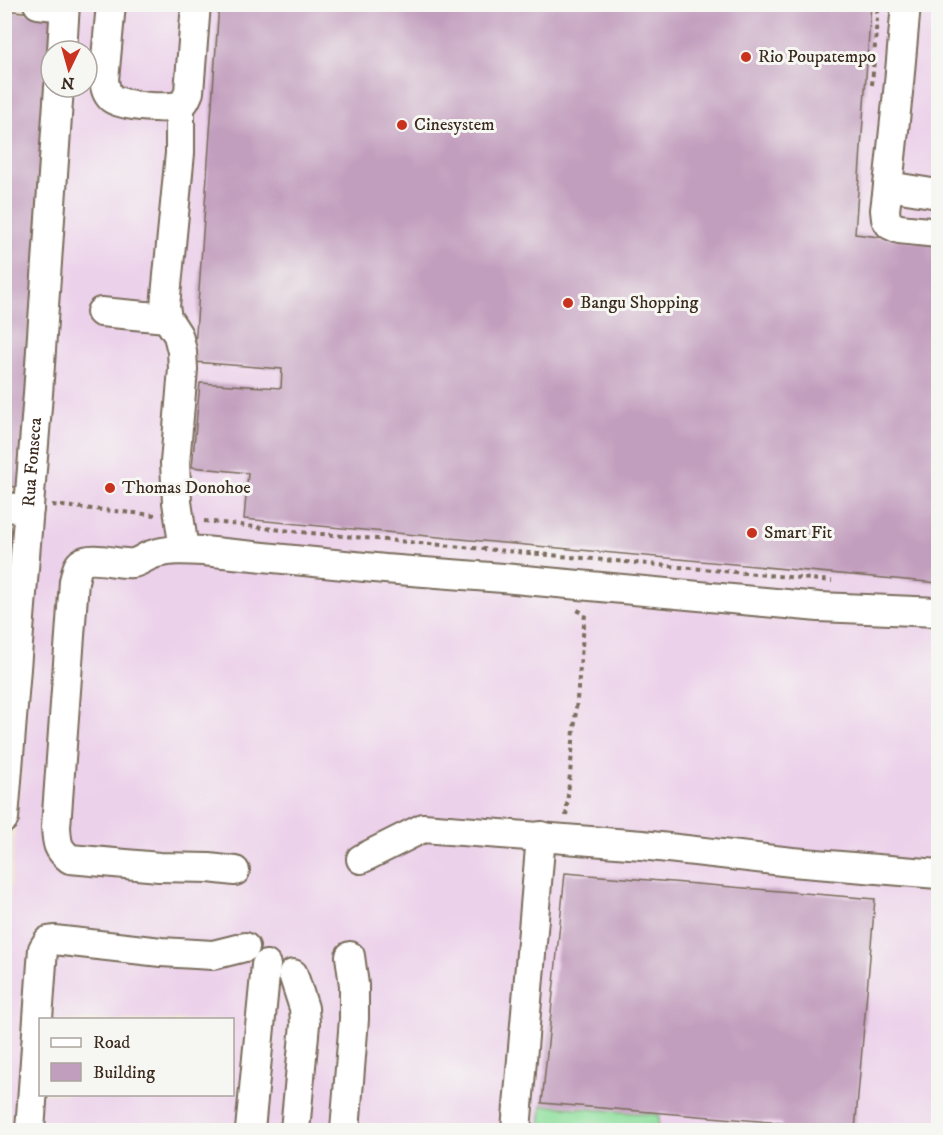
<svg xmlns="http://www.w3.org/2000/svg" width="943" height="1135" viewBox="0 0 943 1135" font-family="'IM FELL DW Pica',serif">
<rect width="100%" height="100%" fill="#f6f6f2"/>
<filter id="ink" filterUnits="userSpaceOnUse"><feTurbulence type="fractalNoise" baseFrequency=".0167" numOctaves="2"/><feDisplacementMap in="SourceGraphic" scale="12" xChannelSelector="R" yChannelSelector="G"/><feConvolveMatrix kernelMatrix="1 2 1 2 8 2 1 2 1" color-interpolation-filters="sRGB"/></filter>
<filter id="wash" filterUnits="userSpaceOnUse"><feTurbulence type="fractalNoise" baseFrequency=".008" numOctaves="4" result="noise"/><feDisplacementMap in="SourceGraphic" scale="24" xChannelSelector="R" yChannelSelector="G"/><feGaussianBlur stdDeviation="1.35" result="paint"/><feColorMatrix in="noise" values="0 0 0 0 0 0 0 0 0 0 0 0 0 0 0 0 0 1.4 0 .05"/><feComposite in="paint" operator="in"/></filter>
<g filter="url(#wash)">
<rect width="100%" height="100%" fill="#f0e7d0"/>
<path fill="#ecd1ea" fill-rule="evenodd" d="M 75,5 L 938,5 L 938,1130 L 5,1130 L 5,966 L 46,408 L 69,87 L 87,87 L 87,51 L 72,51 ZM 40,1020 L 232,1020 L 232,1094 L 40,1094 Z"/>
<polygon fill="#91e09f" stroke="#66855e" stroke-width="1.5" points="542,1105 659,1115 658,1130 540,1130"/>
<g id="blocks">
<g fill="#c29ebe">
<polygon points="219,4 871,4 855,234 938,244 938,583 244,519 248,473 192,467 200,383 281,388 282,369 194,362"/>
<polygon points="4,10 60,16 51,51 51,87 23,487 4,486"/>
<polygon points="565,873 875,899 855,1130 782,1130 782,1123 542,1103"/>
</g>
</g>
</g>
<g filter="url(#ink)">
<use href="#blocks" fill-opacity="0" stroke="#7a6c5c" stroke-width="1.5"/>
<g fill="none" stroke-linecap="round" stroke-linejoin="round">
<g stroke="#7a6c5c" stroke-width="32">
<g id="minor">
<polyline points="38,4 65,7"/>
<path d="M 111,4 L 104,80 C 105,87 106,93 111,98 C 121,106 172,111 182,104 C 186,101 187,96 189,92 L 196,4"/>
<polyline points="906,4 899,83 888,186 938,194"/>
<polyline points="62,51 65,4"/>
<polyline points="180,106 180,153 165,306 167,318 178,335 182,351 183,369 175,463 177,502 184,550"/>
<polyline points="888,186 885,210 886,219 890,225 899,229 938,233"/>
<polyline points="101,312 167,318"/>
<polyline points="4,507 29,509"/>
<path id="s1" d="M 4,818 L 38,394 L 59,87"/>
<polyline points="361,859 423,828 642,845 792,862 938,874"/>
<path d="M 235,871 L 209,868 L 159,867 L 70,859 C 57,849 57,843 56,827 L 74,581 C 76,575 76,567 81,563 C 92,555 120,565 133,563 C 139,562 145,557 151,555 C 167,549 185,550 203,551 L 385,569 L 503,578 L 819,607 L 938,612"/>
<polyline points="293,974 304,1008 305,1024 295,1130"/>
<polyline points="30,1130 43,949 48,941 54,940 161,952 213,955 245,947"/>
<polyline points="250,1130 266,965"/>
<polyline points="345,1130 354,1019 354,985 350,956"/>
<polyline points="516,1130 541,836"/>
</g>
</g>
<g stroke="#7a6c5c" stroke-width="4" stroke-dasharray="4.5 4.5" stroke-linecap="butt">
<polyline points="872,85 878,4"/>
<polyline points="52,505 155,515"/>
<polyline points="204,521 300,532 832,581"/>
<polyline points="566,816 585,614 577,610"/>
</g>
<use href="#minor" stroke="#fff" stroke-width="28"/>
</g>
</g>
<g fill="#c8321e" stroke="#f6f6f2" stroke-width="2">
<circle cx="746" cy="57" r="6"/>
<circle cx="402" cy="125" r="6"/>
<circle cx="568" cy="303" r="6"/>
<circle cx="110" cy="488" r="6"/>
<circle cx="752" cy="533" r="6"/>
</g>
<g text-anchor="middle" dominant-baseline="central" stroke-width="6" stroke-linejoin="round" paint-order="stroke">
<g font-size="18" fill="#3b2a1e" stroke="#f6f6f2" text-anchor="start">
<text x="758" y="57">Rio Poupatempo</text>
<text x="414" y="125">Cinesystem</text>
<text x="580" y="303">Bangu Shopping</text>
<text x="122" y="488">Thomas Donohoe</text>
<text x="764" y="533">Smart Fit</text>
</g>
<g font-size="18" fill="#3b2a1e" stroke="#f6f6f2">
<text stroke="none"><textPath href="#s1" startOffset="357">Rua Fonseca</textPath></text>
</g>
</g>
<rect width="943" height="1135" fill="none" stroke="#f6f6f2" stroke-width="24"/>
<rect x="39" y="1018" width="195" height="78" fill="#f6f6f2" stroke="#aba49d" stroke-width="1.5"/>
<rect x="51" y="1038" width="30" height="9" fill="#ffffff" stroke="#aba49d" stroke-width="1.5"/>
<text x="93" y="1048" font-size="18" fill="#3b2a1e">Road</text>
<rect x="51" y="1063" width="30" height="18" fill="#c29ebe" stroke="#aba49d" stroke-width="1.5"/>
<text x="93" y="1078" font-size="18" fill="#3b2a1e">Building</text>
<g transform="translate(69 69) rotate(185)"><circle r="28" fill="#f6f6f2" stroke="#aba49d" stroke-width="1.5"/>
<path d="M0-4.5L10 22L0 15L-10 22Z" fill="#c8321e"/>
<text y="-9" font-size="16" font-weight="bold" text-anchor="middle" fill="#3b2a1e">N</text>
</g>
</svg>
